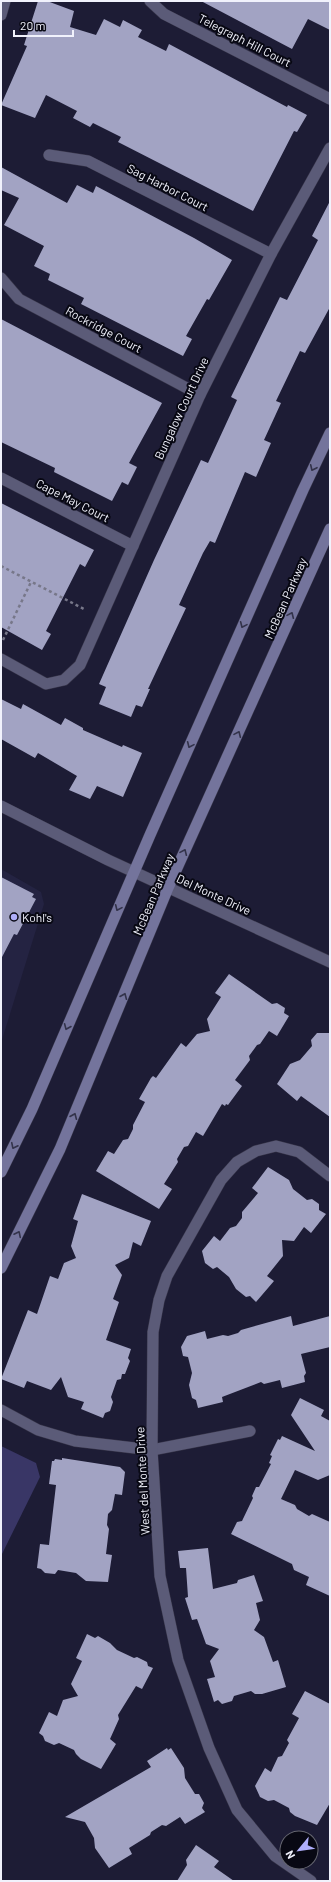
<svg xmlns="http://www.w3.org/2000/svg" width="331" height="1882" viewBox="0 0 331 1882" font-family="Barlow,sans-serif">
<rect width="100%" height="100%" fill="#1d1c35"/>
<polygon fill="#242342" points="1,869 41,892 44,904 1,1043"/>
<polygon fill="#393666" points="1,1446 36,1463 40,1477 1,1556"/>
<g fill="#a2a3c3">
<polygon points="38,1 47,1 74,11 70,27 96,35 104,19 120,27 123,20 142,30 138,37 166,51 169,44 287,107 288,105 307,115 297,132 294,131 253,211 118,142 121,137 93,123 90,127 73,118 77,111 46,95 35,118 1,105 27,46 24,45"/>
<polygon points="201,1 330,1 330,30 308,19 292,49"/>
<polygon points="1,167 67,203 77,185 93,193 96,186 194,238 232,260 209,300 207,299 186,336 192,339 183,356 81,304 84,298 48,280 50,274 34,266 44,246 4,225 19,198 1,190"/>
<polygon points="330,201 330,307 305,353 300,351 276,401 281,403 264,440 271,443 256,477 245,472 215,543 210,541 203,553 179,605 186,608 148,689 150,689 142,707 136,705 131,717 99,704 106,687 99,684 154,560 201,460 208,463 237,400 231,397 280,297 287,300 318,240 312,236"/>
<polygon points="1,319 162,403 129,463 137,467 128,485 122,482 112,501 54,472 55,468 1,442"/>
<polygon points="1,503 94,550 85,567 80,564 46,631 51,634 42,650 1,627"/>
<polygon points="1,699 21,709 23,704 61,725 65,718 83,728 83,730 122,747 123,745 142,753 123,797 97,786 90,799 69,790 77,776 38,753 35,758 1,739"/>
<polygon points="1,877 34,894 32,897 36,899 17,935 14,934 1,959"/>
<polygon points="229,974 272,1004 277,1003 285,1008 284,1013 289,1016 277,1036 269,1031 260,1044 257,1045 249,1056 250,1060 235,1080 242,1086 228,1105 226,1104 225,1106 222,1104 203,1136 196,1132 188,1146 184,1147 177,1159 178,1162 164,1184 172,1189 159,1209 96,1171 108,1151 114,1154 123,1140 128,1139 133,1129 133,1125 145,1102 139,1099 151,1078 153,1076 156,1078 181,1043 186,1047 197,1034 210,1031 207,1019 221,997 215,993"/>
<polygon points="317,1033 330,1033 330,1117 301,1096 297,1101 277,1084 290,1064 300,1060 312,1046 311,1040"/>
<polygon points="268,1167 289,1180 293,1189 307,1200 312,1199 319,1204 319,1210 326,1214 311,1233 304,1227 294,1241 282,1240 283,1256 267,1276 274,1281 256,1302 250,1296 246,1297 236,1289 229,1277 217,1267 213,1269 205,1263 202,1251 214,1236 220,1241 230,1228 236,1226 242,1218 242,1212 258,1193 252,1188"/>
<polygon points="82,1194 151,1221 141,1246 133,1242 129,1258 115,1265 122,1275 113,1299 119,1302 106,1340 131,1349 128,1358 130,1361 125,1374 122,1374 121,1379 117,1380 111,1397 113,1402 110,1411 105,1413 103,1418 81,1409 84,1402 68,1397 61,1377 51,1390 27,1381 24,1388 1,1379 28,1310 37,1314 50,1276 58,1279 64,1263 76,1258 71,1246 78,1221 73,1219"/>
<polygon points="291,1316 293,1326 330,1316 330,1347 301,1354 306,1373 304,1376 305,1382 282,1388 280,1380 264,1384 261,1382 222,1397 223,1402 198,1408 196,1400 192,1398 189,1385 192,1373 188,1357 183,1356 181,1347 187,1336 205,1331 207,1339 223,1335 228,1336 238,1333 241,1330"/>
<polygon points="300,1398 324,1410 321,1416 330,1421 330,1475 318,1480 295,1470 281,1499 295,1505 297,1509 309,1516 312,1514 330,1522 330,1596 306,1585 309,1577 294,1570 292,1564 231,1534 237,1522 242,1521 253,1498 252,1496 256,1487 259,1487 271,1464 269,1463 272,1456 270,1455 278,1439 280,1440 282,1436 315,1451 291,1415"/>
<polygon points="62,1458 120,1467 125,1472 122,1495 115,1494 112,1510 108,1514 107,1525 109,1529 106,1554 112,1555 108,1582 86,1581 76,1573 58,1570 55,1574 45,1573 41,1569 37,1568 40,1544 49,1545 56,1485 49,1484 52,1461 54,1461 55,1459 62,1460"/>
<polygon points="208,1548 213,1589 237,1583 238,1580 254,1575 263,1601 256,1603 260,1620 254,1630 264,1637 273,1662 278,1660 286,1687 262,1694 255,1694 251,1691 234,1696 232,1701 222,1704 218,1700 214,1702 207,1679 215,1677 210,1661 219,1649 206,1644 197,1619 192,1620 185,1598 188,1597 186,1568 180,1568 178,1551"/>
<polygon points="87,1634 95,1638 98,1636 110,1643 117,1650 134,1658 137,1657 147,1662 148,1666 153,1668 142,1689 136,1686 118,1715 119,1719 110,1739 116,1744 101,1769 81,1759 76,1754 74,1750 59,1743 54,1745 45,1741 43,1736 39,1733 49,1712 57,1716 63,1700 78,1696 71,1684 82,1661 76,1658"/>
<polygon points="305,1691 330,1704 330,1803 317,1825 295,1816 290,1812 289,1808 274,1800 268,1801 260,1797 255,1786 265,1768 271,1772 278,1757 282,1756 289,1743 287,1740 299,1718 292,1714"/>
<polygon points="167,1748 168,1750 171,1748 184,1768 185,1778 195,1794 199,1794 204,1803 202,1808 205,1812 185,1824 180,1817 166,1826 162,1825 151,1832 150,1835 129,1848 132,1854 109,1868 95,1848 94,1838 85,1822 65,1817 151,1767 147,1761"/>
<polygon points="196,1845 219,1861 214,1867 234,1881 177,1881 187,1865 186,1860"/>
</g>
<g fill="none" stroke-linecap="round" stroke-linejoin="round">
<g stroke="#373549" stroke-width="12">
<g id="minor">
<polyline points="150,1 164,14 330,99"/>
<polyline points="1,15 5,1"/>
<polyline points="49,155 88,161 271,254"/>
<polyline points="1,278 19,299 200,395"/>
<polyline points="1,478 133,546"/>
<polyline points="1,659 46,684 64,680 80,665 200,395 271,254 330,148"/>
<polyline points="1,806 108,860 330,962"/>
<polyline points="1,1410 38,1430 75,1441 152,1450 250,1431"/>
<polyline points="311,1881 275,1856 237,1810 209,1748 178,1660 160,1576 152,1450 153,1332 159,1300 167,1276 221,1180 237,1162 256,1151 276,1146 299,1152 330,1176"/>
</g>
</g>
<g stroke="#373549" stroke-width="12">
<g id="secondary">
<polyline points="1,1172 32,1109 150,835 303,490 330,433"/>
<polyline points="1,1268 60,1149 168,888 330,529"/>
</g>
</g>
<g stroke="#777789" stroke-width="2.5" stroke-dasharray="3 3" stroke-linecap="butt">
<polyline points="1,566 84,609"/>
<polyline points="3,640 31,582"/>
</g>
<use href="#minor" stroke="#5b5b78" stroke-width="11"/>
<use href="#secondary" stroke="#74749c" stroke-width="11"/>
</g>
<defs><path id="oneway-chevron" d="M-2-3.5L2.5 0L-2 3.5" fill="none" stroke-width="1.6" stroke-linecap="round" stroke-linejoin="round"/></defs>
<g stroke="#33334a">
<use href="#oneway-chevron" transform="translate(313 468) rotate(115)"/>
<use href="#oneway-chevron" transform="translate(291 615) rotate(-66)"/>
<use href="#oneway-chevron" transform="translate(243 625) rotate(114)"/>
<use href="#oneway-chevron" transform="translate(238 734) rotate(-66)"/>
<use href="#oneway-chevron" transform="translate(190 745) rotate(114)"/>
<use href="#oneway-chevron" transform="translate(184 852) rotate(-66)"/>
<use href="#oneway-chevron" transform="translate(118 908) rotate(114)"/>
<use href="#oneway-chevron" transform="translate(124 996) rotate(-67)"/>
<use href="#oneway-chevron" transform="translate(67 1027) rotate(113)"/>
<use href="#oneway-chevron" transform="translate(74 1116) rotate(-67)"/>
<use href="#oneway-chevron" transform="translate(14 1146) rotate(116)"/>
<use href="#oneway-chevron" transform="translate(18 1234) rotate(-64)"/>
</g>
<circle fill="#afaefa" stroke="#080813" stroke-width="1.5" cx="14" cy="917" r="4"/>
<g text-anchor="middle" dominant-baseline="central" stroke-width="4" stroke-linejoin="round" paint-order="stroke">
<g font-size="12" fill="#f1f2fc" stroke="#080813">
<text transform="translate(245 40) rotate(27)">Telegraph Hill Court</text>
<text transform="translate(168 187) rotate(27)">Sag Harbor Court</text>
<text transform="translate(104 329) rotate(28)">Rockridge Court</text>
<text transform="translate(181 408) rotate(-65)">Bungalow Court Drive</text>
<text transform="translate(73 500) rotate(27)">Cape May Court</text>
<text transform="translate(285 598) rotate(-66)">McBean Parkway</text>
<text transform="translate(153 894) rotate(-67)">McBean Parkway</text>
<text transform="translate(214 894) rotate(25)">Del Monte Drive</text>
<text transform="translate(142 1481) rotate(-93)">West del Monte Drive</text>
</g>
<g font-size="12" fill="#f1f2fc" stroke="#080813" text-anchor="start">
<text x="22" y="917">Kohl's</text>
</g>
</g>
<rect width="331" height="1882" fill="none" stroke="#f1f2fc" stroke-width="4"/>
<g transform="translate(299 1850) rotate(241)"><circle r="19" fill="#080813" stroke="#656670"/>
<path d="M0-3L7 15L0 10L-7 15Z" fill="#afaefa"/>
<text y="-6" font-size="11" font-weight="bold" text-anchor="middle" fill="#f1f2fc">N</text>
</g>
<path d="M14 30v6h59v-6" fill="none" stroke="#f1f2fc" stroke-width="2"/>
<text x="20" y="30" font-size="12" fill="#f1f2fc" stroke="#080813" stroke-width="3" paint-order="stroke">20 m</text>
</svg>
